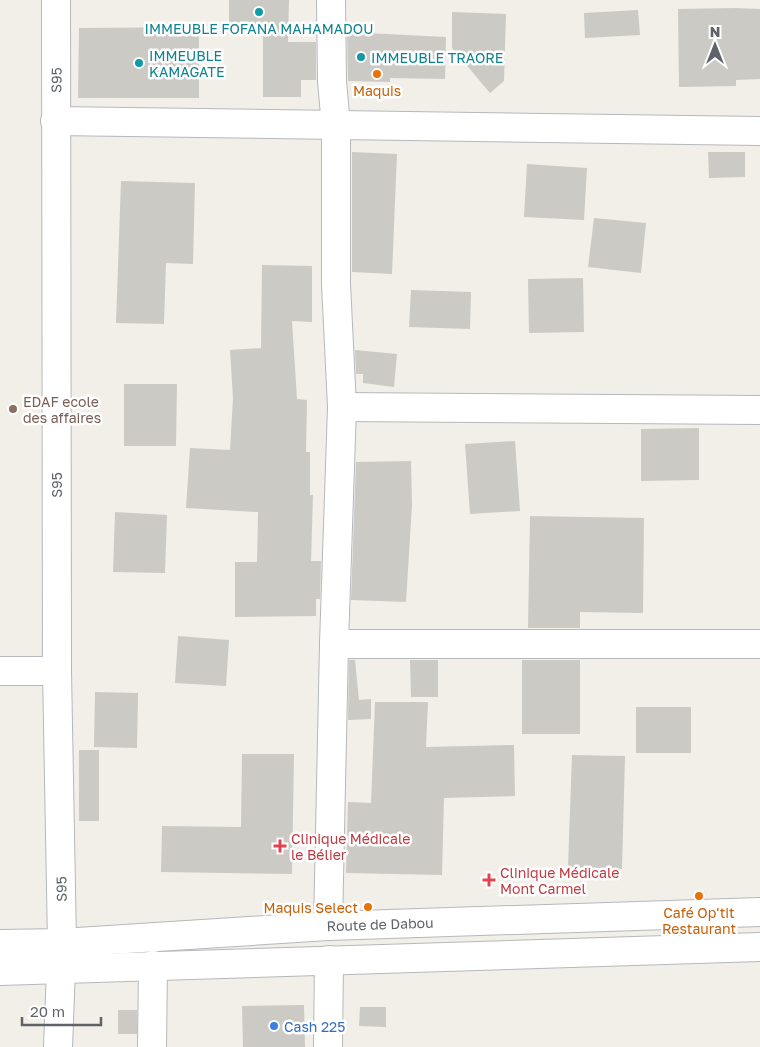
<svg xmlns="http://www.w3.org/2000/svg" width="760" height="1047" viewBox="0 0 760 1047" font-family="'Golos Text',sans-serif">
<rect width="100%" height="100%" fill="#f1efe8"/>
<g fill="#cccac5">
<polygon points="229,0 289,0 288,42 316,42 316,80 301,80 301,97 263,97 263,24 229,24"/>
<polygon points="735,8 760,9 760,79 736,80 736,86 679,87 678,9"/>
<polygon points="638,10 640,35 585,38 584,13"/>
<polygon points="452,12 506,14 504,81 490,93 452,48"/>
<polygon points="199,27 199,98 78,98 79,28"/>
<polygon points="347,32 446,37 445,79 390,78 390,82 348,81"/>
<polygon points="352,152 397,154 392,274 352,272"/>
<polygon points="708,152 745,152 745,177 709,178"/>
<polygon points="527,164 587,168 584,220 524,217"/>
<polygon points="121,181 195,183 193,264 166,263 164,324 116,323"/>
<polygon points="594,218 646,223 641,273 588,267"/>
<polygon points="262,265 312,266 312,322 292,321 297,399 307,400 306,452 310,452 310,495 313,495 311,561 321,561 320,599 316,599 316,616 235,617 235,562 257,562 258,512 186,508 190,448 230,450 233,398 230,350 261,348"/>
<polygon points="583,278 584,332 529,333 528,279"/>
<polygon points="411,290 471,292 470,329 409,327"/>
<polygon points="355,350 397,354 394,387 363,383 363,374 356,374"/>
<polygon points="124,384 177,384 176,446 124,446"/>
<polygon points="699,428 699,480 641,481 641,429"/>
<polygon points="515,441 520,511 470,514 465,444"/>
<polygon points="411,461 412,505 406,602 351,600 356,462"/>
<polygon points="115,512 167,515 165,573 113,572"/>
<polygon points="530,516 644,518 643,613 580,612 580,628 528,628"/>
<polygon points="178,636 229,640 226,686 175,683"/>
<polygon points="349,660 355,660 359,700 371,699 371,719 348,720"/>
<polygon points="410,660 438,660 438,697 411,697"/>
<rect x="522" y="660" width="58" height="74"/>
<polygon points="95,692 138,693 137,748 94,747"/>
<polygon points="375,702 428,702 426,747 514,745 515,796 444,798 442,875 346,873 348,802 371,803"/>
<rect x="636" y="707" width="55" height="46"/>
<rect x="79" y="750" width="20" height="71"/>
<polygon points="242,754 294,754 292,874 161,872 162,826 241,827"/>
<polygon points="572,755 625,756 622,869 568,867"/>
<polygon points="304,1005 305,1047 243,1047 242,1006"/>
<polygon points="360,1007 386,1007 386,1027 359,1026"/>
<rect x="118" y="1010" width="19" height="24"/>
</g>
<g fill="none" stroke-linecap="round" stroke-linejoin="round">
<g stroke="#b5b8bc" stroke-width="30">
<g id="minor">
<polyline points="56,0 57,671 62,943 58,1047"/>
<polyline points="55,121 760,131"/>
<polyline points="342,407 760,410"/>
<polyline points="334,644 760,644"/>
<polyline points="0,671 57,671"/>
<polyline points="328,926 334,644 342,407 336,284 336,126 332,81 331,0"/>
<polyline points="0,944 62,943 328,926 760,912"/>
<polyline points="0,971 760,947"/>
<polyline points="152,1047 153,965"/>
<polyline points="328,1047 329,960"/>
</g>
</g>
<use href="#minor" stroke="#fff" stroke-width="28"/>
</g>
<g fill="#0f9aa8" stroke="#fff" stroke-width="2">
<circle cx="259" cy="12" r="5"/>
<circle cx="361" cy="57" r="5"/>
<circle cx="139" cy="63" r="5"/>
</g>
<g fill="#e8710a" stroke="#fff" stroke-width="2">
<circle cx="377" cy="74" r="5"/>
<circle cx="699" cy="896" r="5"/>
<circle cx="368" cy="907" r="5"/>
</g>
<circle fill="#8d6e63" stroke="#fff" stroke-width="2" cx="13" cy="409" r="5"/>
<g fill="#e0444e" stroke="#fff" stroke-width="2">
<path d="M277.5 838.5h5v5h5v5h-5v5h-5v-5h-5v-5h5z"/>
<path d="M486.5 872.5h5v5h5v5h-5v5h-5v-5h-5v-5h5z"/>
</g>
<circle fill="#3f7fe0" stroke="#fff" stroke-width="2" cx="274" cy="1026" r="5"/>
<g text-anchor="middle" dominant-baseline="central" stroke-width="5" stroke-linejoin="round" paint-order="stroke">
<g font-size="14" fill="#0d838f" stroke="#fff" text-anchor="start">
<text x="259" y="28" text-anchor="middle">IMMEUBLE FOFANA MAHAMADOU</text>
<text x="149" y="55">IMMEUBLE<tspan x="149" dy="16">KAMAGATE</tspan></text>
<text x="371" y="57">IMMEUBLE TRAORE</text>
</g>
<g font-size="14" fill="#5f6368" stroke="#fff">
<text transform="translate(56 80) rotate(-89)">S95</text>
<text transform="translate(56 485) rotate(-90)">S95</text>
<text transform="translate(61 889) rotate(-91)">S95</text>
<text transform="translate(380 924) rotate(-2)">Route de Dabou</text>
</g>
<g font-size="14" fill="#c56008" stroke="#fff">
<text x="377" y="90">Maquis</text>
<text x="358" y="907" text-anchor="end">Maquis Select</text>
<text x="699" y="912">Café Op'tit<tspan x="699" dy="16">Restaurant</tspan></text>
</g>
<g font-size="14" fill="#785e54" stroke="#fff" text-anchor="start">
<text x="23" y="401">EDAF ecole<tspan x="23" dy="16">des affaires</tspan></text>
</g>
<g font-size="14" fill="#be3a42" stroke="#fff" text-anchor="start">
<text x="291" y="838">Clinique Médicale<tspan x="291" dy="16">le Bélier</tspan></text>
<text x="500" y="872">Clinique Médicale<tspan x="500" dy="16">Mont Carmel</tspan></text>
</g>
<g font-size="14" fill="#366cbe" stroke="#fff" text-anchor="start">
<text x="284" y="1026">Cash 225</text>
</g>
</g>
<g transform="translate(715 45)" stroke="#ffffff" stroke-width="4" paint-order="stroke">
<path d="M0-4L9 19L0 12L-9 19Z" fill="#5f6368"/>
<text y="-8" font-size="14" font-weight="bold" text-anchor="middle" fill="#5f6368">N</text>
</g>
<path d="M22 1017v8h79v-8" fill="none" stroke="#5f6368" stroke-width="2.5"/>
<text x="30" y="1017" font-size="15" fill="#5f6368" stroke="#ffffff" stroke-width="4" paint-order="stroke">20 m</text>
</svg>
